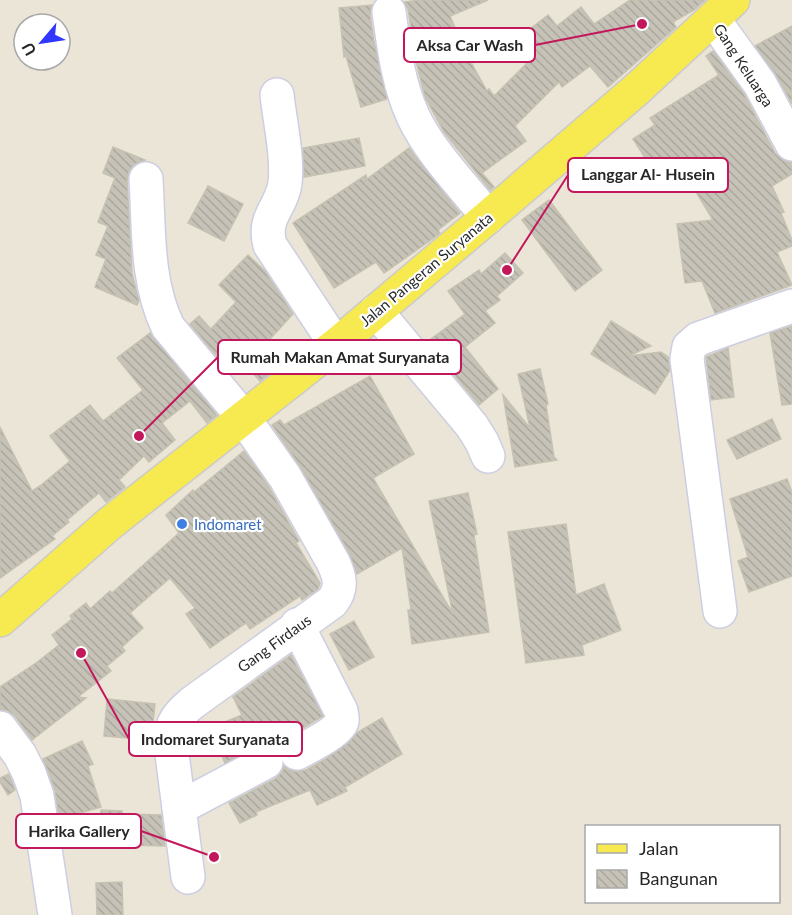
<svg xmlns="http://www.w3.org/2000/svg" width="792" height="915" viewBox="0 0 792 915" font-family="Lato,sans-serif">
<defs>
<pattern id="building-back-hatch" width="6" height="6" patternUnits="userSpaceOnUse" patternTransform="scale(1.5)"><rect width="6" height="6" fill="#c6c2b7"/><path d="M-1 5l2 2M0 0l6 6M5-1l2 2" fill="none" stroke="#aaa79d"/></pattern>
</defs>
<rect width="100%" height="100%" fill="#ebe5d7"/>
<g fill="url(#building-back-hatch)" stroke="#c6c2b1" stroke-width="1.5">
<polygon points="420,0 488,0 450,16 467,55 487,91 489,89 494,96 537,53 522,35 548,15 557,26 581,7 594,24 630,0 705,0 694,10 673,22 676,27 608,87 590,66 562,87 559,82 515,126 526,141 482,173 494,187 490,190 444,132 425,97 416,61 408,9 404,2"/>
<polygon points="372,5 370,15 374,42 387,99 361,107 346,56 344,57 339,8"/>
<polygon points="792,26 792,104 776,75 755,46"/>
<polygon points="713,51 744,94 775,153 783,160 792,163 792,174 772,186 784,212 781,213 792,240 792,246 777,252 792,285 715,313 702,281 685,283 677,224 713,220 684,172 663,186 633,139 655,125 650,118 719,75 706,56"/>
<polygon points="359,138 365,166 304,177 303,148"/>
<polygon points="113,147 145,160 135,164 129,171 127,180 132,274 139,301 137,305 95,287 106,259 96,255 108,226 98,222 115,178 103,173"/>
<polygon points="409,148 460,213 438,230 440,233 435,237 384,273 376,262 334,288 293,223 366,175 367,179"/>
<polygon points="208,186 243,204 224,241 188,223"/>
<polygon points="549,200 602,270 575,291 522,220"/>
<polygon points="505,253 523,273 497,296 500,300 485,311 495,323 465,347 498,389 479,405 427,342 465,314 448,291 479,270 481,274"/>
<polygon points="248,255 265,271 293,314 270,339 288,359 260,381 241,360 229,371 190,324 199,316 211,329 236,302 219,285"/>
<polygon points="611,321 651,346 628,356 661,352 668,357 670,370 655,394 591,354"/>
<polygon points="792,326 792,404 782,405 770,333"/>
<polygon points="150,333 217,415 207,423 190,401 162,423 175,440 149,462 144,456 119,480 125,487 106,502 99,493 67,520 69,522 52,536 55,539 0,578 0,427 32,491 40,486 70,461 50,436 90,405 103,421 143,390 117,358"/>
<polygon points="728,348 734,397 711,400 706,357"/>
<polygon points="540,369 548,404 546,405 554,457 557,460 515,467 503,395 530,428 518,374"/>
<polygon points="370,376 414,454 373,478 453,614 429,501 468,493 477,534 474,535 489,632 412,644 408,610 411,610 402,548 357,574 349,553 301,468 272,425 280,420 284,425"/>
<polygon points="772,419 781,439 737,459 727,440"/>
<polygon points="244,451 269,487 299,541 296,543 320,583 318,589 302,600 300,596 250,629 246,623 210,648 186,614 195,608 170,578 130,613 143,628 122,647 125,651 107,666 111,671 78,697 86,698 32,740 15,716 8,711 0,710 0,687 36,663 59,645 52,635 72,619 70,616 86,603 90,609 110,591 112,593 179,533 166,515 193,490 194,492"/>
<polygon points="787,479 792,492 792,576 749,592 738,561 748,557 730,499"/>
<polygon points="566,524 576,595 604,584 621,630 582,645 584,655 526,663 508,532"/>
<polygon points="354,621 374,657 349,670 330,634"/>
<polygon points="291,655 323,716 288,737 281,743 279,749 267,743 258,745 225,763 210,728 242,715 233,697"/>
<polygon points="107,699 155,704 151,740 104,736"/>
<polygon points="382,718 402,754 345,787 347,791 317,805 310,790 256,812 257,815 240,823 229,803 275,779 282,772 284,766 288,769 297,772 306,770 324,760 347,744 358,732"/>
<polygon points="82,741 93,764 88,766 101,807 59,819 55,790 43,759"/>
<polygon points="9,774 15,790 8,795 0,782 0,778"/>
<polygon points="101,810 122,811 122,814 161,815 165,846 127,845 127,840 99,838"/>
<polygon points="122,882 123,915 97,915 96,883"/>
</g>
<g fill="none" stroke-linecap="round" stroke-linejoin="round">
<g stroke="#cdcee2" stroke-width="36">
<g id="minor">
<path d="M 389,12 C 394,48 398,83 413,116 C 429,151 464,187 488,217"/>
<polyline points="713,19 760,84 792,144"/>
<path d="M 277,95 C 280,122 288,157 285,183 C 282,208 262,216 270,245 L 336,345"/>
<path d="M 146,179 C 149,228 146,282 168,327 L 243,417 L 285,477 L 333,562 C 340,577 343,588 332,602 L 192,703 C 179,714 172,722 170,739 L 188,877"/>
<polyline points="376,311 472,426 482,442 488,456"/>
<polyline points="720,611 687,359 689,347 698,339 792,306"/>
<polyline points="0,728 20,755 29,773 37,796 55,915"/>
<path d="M 297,753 C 306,748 341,731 342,721 C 343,718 341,713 341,711 L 297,625"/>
<polyline points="179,808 266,762"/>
</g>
</g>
<g stroke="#cbcbcb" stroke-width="36">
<polyline id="major" points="0,620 109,524 336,345 488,217 636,90 733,0"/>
</g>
<use href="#minor" stroke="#fff" stroke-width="33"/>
<use href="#major" stroke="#f7e950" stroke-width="33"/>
</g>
<circle fill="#3f7fe0" stroke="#fff" stroke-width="2" cx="182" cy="524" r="6"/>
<g text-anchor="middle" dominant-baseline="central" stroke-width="4.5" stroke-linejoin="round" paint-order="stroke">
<g font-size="15" fill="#272727" stroke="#fff">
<text transform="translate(744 65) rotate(57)">Gang Keluarga</text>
<text transform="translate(426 269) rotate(-40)">Jalan Pangeran Suryanata</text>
<text transform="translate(274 643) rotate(-36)">Gang Firdaus</text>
</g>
<g font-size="15" fill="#366cbe" stroke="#fff" text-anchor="start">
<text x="194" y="524">Indomaret</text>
</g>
</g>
<path fill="none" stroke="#c2185b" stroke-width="2" d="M642 24L535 45M507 270L568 175M139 436L218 357M81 653L129 739M214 857L141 831"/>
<g fill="#c2185b" stroke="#fff" stroke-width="2">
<circle cx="642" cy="24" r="6"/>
<circle cx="507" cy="270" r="6"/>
<circle cx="139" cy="436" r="6"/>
<circle cx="81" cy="653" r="6"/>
<circle cx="214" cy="857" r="6"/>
</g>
<g fill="#fff" stroke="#c2185b" stroke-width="2">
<rect x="404" y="28" width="131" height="34" rx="6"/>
<rect x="568" y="158" width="160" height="34" rx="6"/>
<rect x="218" y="340" width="243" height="34" rx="6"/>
<rect x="129" y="722" width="173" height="34" rx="6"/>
<rect x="16" y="814" width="125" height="34" rx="6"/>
</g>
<g font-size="16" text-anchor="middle" font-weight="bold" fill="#272727">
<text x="470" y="51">Aksa Car Wash</text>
<text x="648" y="180">Langgar Al- Husein</text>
<text x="340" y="363">Rumah Makan Amat Suryanata</text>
<text x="215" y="745">Indomaret Suryanata</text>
<text x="79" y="837">Harika Gallery</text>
</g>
<rect x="585" y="825" width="195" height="78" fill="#ffffff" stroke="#a9a9a9" stroke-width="1.5"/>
<rect x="597" y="844" width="30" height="9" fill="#f7e950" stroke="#a9a9a9" stroke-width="1.5"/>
<text x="639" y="855" font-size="18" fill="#272727">Jalan</text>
<rect x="597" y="870" width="30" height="18" fill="url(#building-back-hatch)" stroke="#a9a9a9" stroke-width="1.5"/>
<text x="639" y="885" font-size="18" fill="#272727">Bangunan</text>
<g transform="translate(42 42) rotate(241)"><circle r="28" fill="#ffffff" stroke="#a9a9a9" stroke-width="1.5"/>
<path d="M0-4.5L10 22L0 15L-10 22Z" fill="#3038ff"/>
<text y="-9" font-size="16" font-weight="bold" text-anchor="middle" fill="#272727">U</text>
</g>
</svg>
